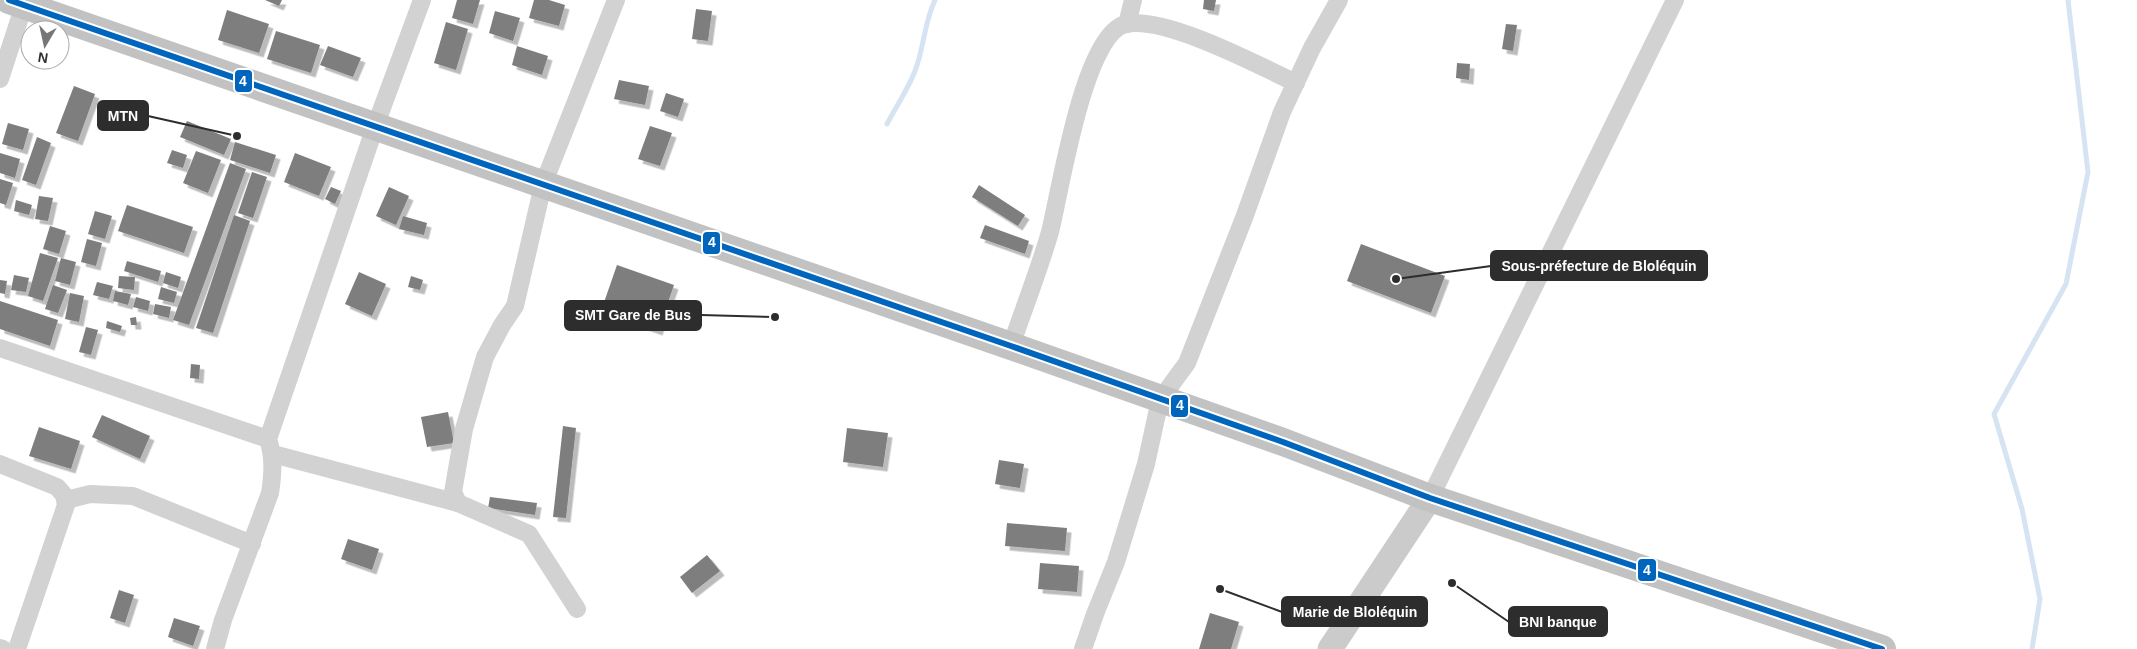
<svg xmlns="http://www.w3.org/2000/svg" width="2137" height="649" viewBox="0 0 2137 649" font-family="Arial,sans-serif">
<defs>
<filter id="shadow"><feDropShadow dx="4.5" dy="4.5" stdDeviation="0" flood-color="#0004"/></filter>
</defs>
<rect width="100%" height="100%" fill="#fff"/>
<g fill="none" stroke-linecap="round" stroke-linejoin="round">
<g stroke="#d5e3f2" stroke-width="5">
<path d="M 887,124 C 896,107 908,89 915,71 C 924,48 924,23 935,0"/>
<polyline points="2032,649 2040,599 2022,509 1994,414 2066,284 2088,172 2068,0"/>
</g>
</g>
<g fill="#7e7e7e" filter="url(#shadow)">
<polygon points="265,0 282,0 279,6"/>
<polygon points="457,0 480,0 473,24 452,18"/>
<polygon points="534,0 549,0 565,5 559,26 529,18"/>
<polygon points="1204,0 1216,0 1214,11 1203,9"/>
<polygon points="696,9 712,11 708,41 692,39"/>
<polygon points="227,10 269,24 259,53 218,40"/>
<polygon points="495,11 520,18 513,41 489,33"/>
<polygon points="446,22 468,29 456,70 434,63"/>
<polygon points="1506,24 1517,25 1513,51 1502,49"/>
<polygon points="276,31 320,45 311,73 267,59"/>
<polygon points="328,46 361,58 353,77 320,65"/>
<polygon points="517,46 548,56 542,75 512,65"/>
<polygon points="1457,63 1470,64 1469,80 1456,78"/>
<polygon points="619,80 649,86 645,105 614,99"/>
<polygon points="74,86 95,94 78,141 56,133"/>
<polygon points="666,93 684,99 678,117 660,111"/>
<polygon points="187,121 231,139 224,155 180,137"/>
<polygon points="8,123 29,129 23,150 2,144"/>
<polygon points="650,126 672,133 660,166 638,159"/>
<polygon points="37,137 51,143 36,185 22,180"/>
<polygon points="235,142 276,155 270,173 230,160"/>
<polygon points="172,150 187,155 183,168 167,163"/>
<polygon points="196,151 221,160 208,193 183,183"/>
<polygon points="0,153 20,159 15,178 0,173"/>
<polygon points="295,153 331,167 319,196 284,182"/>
<polygon points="230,163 246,169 189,325 173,320"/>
<polygon points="252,172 267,177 253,218 238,213"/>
<polygon points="0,179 13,183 6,205 0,203"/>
<polygon points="979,185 1025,215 1018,226 972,197"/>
<polygon points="331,187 341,191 335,204 325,199"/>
<polygon points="389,187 409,196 396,225 376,216"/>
<polygon points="39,196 53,198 48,221 35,219"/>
<polygon points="16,200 32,205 29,215 14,211"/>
<polygon points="127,205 193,227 184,253 118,231"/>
<polygon points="95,211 112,216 105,239 88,234"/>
<polygon points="234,215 250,221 213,333 196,328"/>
<polygon points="403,216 427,223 424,235 399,229"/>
<polygon points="985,225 1029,241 1025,254 980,238"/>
<polygon points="50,226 66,231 59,254 43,249"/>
<polygon points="87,239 102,243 96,266 81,262"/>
<polygon points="1361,244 1445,276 1431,313 1347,281"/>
<polygon points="40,253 58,258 43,301 28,296"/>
<polygon points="61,258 76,262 70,285 55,281"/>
<polygon points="127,261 161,271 158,282 124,271"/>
<polygon points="617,265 674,285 658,331 601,311"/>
<polygon points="166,272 181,277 178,288 163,283"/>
<polygon points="359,272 386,284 372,316 345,304"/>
<polygon points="14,275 29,278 26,292 11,290"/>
<polygon points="119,276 135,277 134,290 118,288"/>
<polygon points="411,276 423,280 420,290 408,287"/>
<polygon points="0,280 7,281 5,294 0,293"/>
<polygon points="97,282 113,286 109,299 93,295"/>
<polygon points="53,285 67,290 58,313 45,309"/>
<polygon points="161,287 177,292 174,303 158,299"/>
<polygon points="115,291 131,294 128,305 113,301"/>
<polygon points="70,293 84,296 79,322 65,319"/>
<polygon points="136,297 150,301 148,311 133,307"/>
<polygon points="0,301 58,320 50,346 0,329"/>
<polygon points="155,304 171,307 169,318 153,314"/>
<polygon points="136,317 137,325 131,325 130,318"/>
<polygon points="107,321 122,326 120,332 106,328"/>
<polygon points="86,327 98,330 91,355 79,352"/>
<polygon points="191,364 200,365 199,379 190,378"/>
<polygon points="448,412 454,443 427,447 421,417"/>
<polygon points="102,415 150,436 140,459 92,437"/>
<polygon points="563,426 576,428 566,518 553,517"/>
<polygon points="39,427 80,441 71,469 29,456"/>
<polygon points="847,428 888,433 883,467 843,462"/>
<polygon points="999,460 1024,464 1020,488 995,484"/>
<polygon points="490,497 537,503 535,515 488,508"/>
<polygon points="1007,523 1067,528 1065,551 1005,546"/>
<polygon points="348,539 379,549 372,570 341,559"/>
<polygon points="707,555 720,571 692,593 680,577"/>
<polygon points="1040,563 1079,566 1077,592 1038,589"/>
<polygon points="119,590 134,595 125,623 110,618"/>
<polygon points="1210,613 1239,622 1231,649 1199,649"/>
<polygon points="174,618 200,626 193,646 168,637"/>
</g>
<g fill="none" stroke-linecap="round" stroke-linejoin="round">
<g stroke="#d2d2d2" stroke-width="18">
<polyline points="1127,24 1133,0"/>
<polyline points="0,79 24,5"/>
<path d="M 1011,346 C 1024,308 1039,270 1050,232 C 1060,193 1084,32 1126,24 C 1166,16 1258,65 1296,83"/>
<polyline points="0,348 268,439"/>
<polyline points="273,454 458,503"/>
<polyline points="0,464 57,487 64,495 66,505 17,649"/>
<polyline points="1430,498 1675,0"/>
<polyline points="66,500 90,494 133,496 252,544"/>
<polyline points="577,609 529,534 458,503 453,492 464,429 485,357 502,325 515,306 543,185 616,0"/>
<polyline points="0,648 3,649"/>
<path d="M 215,649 L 223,620 L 270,493 C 273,474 274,457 268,439 L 375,127 L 422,0"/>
<polyline points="1083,649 1095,614 1116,562 1146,464 1160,400 1187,363 1244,218 1282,112 1312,48 1339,0"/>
</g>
<polyline stroke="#cbcbcb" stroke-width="25" points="1330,649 1430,498"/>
<polyline stroke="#c2c2c2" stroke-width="28" points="9,0 1011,346 1283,442 1430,498 1882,649"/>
<g stroke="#fff" stroke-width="10">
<polyline id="bus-1" points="9,0 1011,346 1283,442 1430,498 1882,649"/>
</g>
<use href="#bus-1" stroke="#0065bd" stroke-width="6"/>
</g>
<path fill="none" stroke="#2d2d2d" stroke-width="2" d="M237 136L148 116M1396 279L1491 266M775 317L701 315M1220 589L1282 612M1452 583L1509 622"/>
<g fill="#2d2d2d" stroke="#fff" stroke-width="2">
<circle cx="237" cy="136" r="5"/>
<circle cx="1396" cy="279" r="5"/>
<circle cx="775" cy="317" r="5"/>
<circle cx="1220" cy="589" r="5"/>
<circle cx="1452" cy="583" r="5"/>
</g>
<g fill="#2d2d2d" stroke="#2d2d2d" stroke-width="2">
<rect x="98" y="101" width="50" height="29" rx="5"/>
<rect x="1491" y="251" width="216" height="29" rx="5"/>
<rect x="565" y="301" width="136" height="29" rx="5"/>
<rect x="1282" y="597" width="145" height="29" rx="5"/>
<rect x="1509" y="607" width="98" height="29" rx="5"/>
</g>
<g font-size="14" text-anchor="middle" font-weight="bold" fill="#fff">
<text x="123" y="121">MTN</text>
<text x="1599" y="271">Sous-préfecture de Bloléquin</text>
<text x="633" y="320">SMT Gare de Bus</text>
<text x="1355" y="617">Marie de Bloléquin</text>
<text x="1558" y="627">BNI banque</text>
</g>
<g stroke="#fff" stroke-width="2">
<rect x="234" y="69" width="19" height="24" rx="5" fill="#0065bd"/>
<rect x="702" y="231" width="19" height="24" rx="5" fill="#0065bd"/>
<rect x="1170" y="394" width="19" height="24" rx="5" fill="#0065bd"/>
<rect x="1637" y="558" width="20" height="24" rx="5" fill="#0065bd"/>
</g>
<g font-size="14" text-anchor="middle" font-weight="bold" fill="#fff">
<text x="243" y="86">4</text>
<text x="712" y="247">4</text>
<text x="1180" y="410">4</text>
<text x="1647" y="575">4</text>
</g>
<g transform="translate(45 45) rotate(189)"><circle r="24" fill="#ffffff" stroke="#ababab"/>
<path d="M0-4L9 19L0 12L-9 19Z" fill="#767676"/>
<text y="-8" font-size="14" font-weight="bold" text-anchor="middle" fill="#2d2d2d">N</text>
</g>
</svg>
